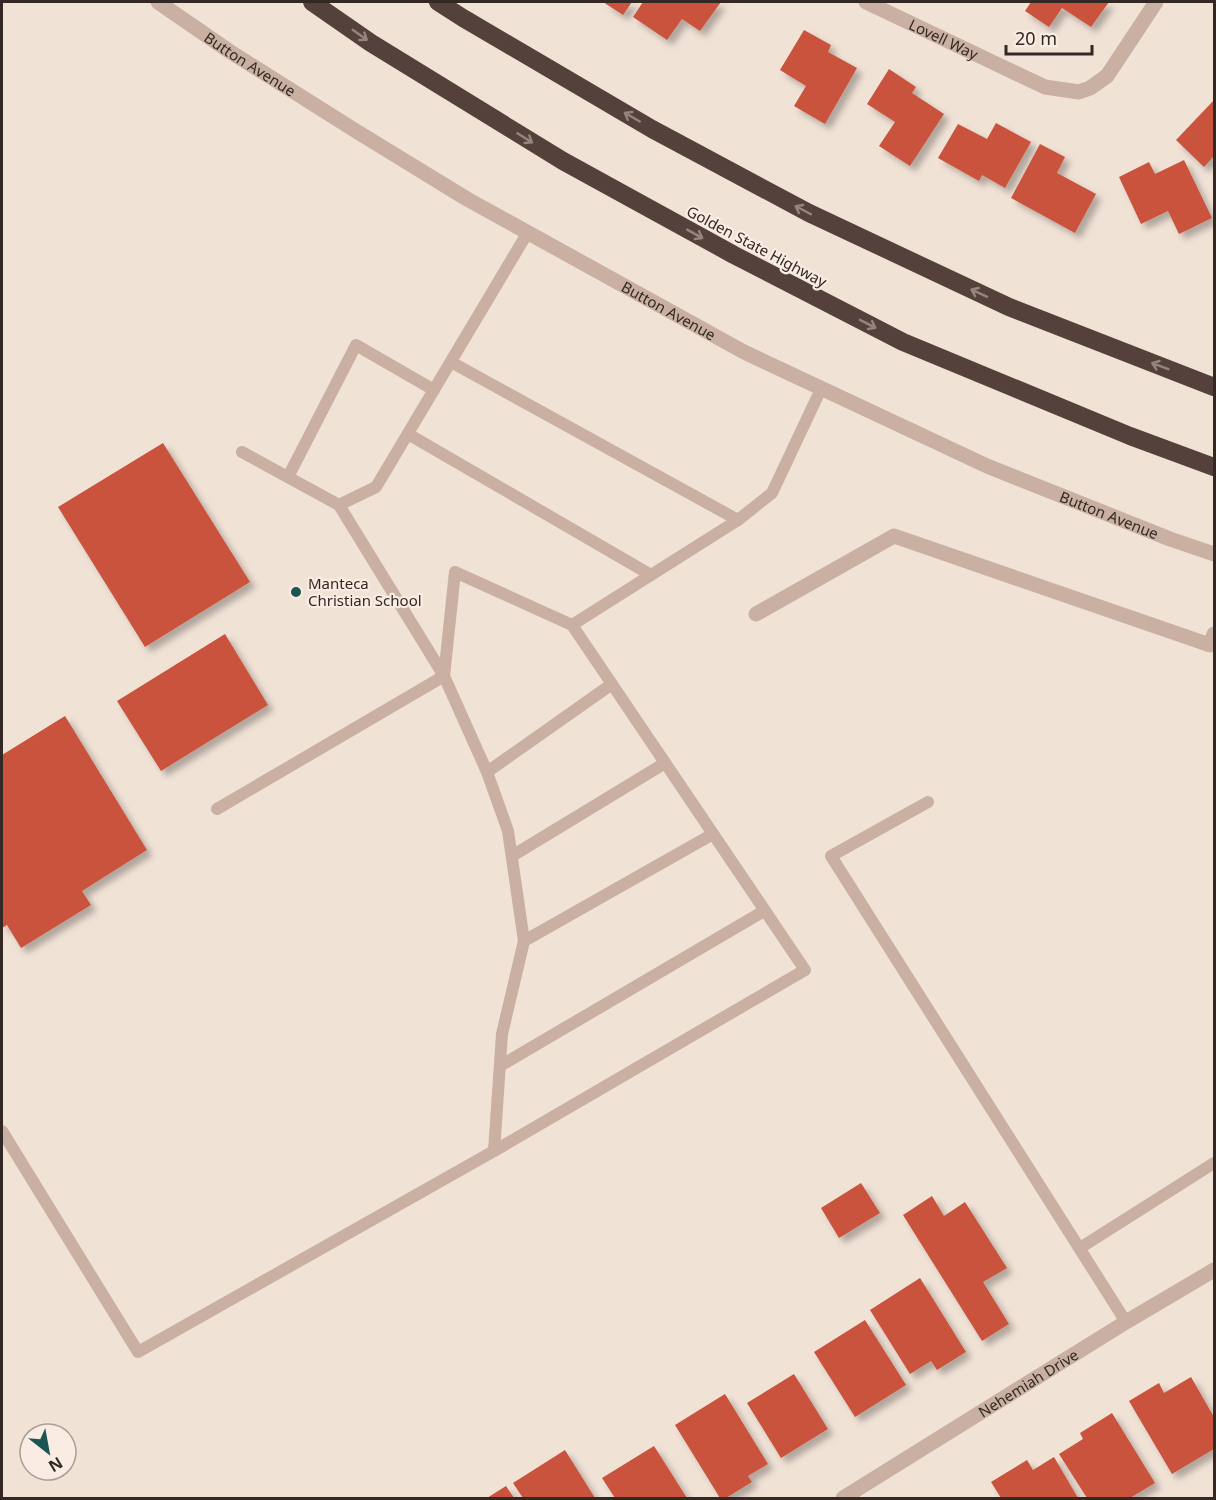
<svg xmlns="http://www.w3.org/2000/svg" width="1216" height="1500" viewBox="0 0 1216 1500" font-family="'Noto Sans',sans-serif">
<defs>
<filter id="shadow"><feDropShadow dx="5.5" dy="5.5" stdDeviation="3" flood-color="#0004"/></filter>
</defs>
<rect width="100%" height="100%" fill="#f1e2d6"/>
<g fill="#c9523c" filter="url(#shadow)">
<polygon points="603,2 632,2 623,15"/>
<polygon points="643,2 721,2 700,31 682,19 667,40 633,17"/>
<polygon points="1031,2 1109,2 1091,27 1062,8 1049,27 1025,11"/>
<polygon points="804,30 831,45 828,52 857,68 825,124 794,106 806,86 780,70"/>
<polygon points="889,69 916,87 912,93 944,114 910,166 879,146 895,122 867,104"/>
<polygon points="1214,100 1214,156 1204,167 1176,140"/>
<polygon points="996,123 1031,142 1005,188 982,175 979,181 938,158 958,124 987,139"/>
<polygon points="1040,144 1065,157 1057,173 1096,194 1075,233 1011,198"/>
<polygon points="1184,160 1212,218 1179,234 1168,211 1141,224 1119,177 1149,162 1155,174"/>
<polygon points="163,443 250,582 145,647 58,507"/>
<polygon points="225,634 268,705 161,771 117,701"/>
<polygon points="65,716 147,850 82,891 91,905 21,948 7,925 2,928 2,755"/>
<polygon points="861,1183 880,1213 839,1238 821,1208"/>
<polygon points="932,1196 944,1216 965,1202 1007,1268 983,1282 1009,1324 982,1341 903,1215"/>
<polygon points="920,1278 966,1352 937,1370 931,1361 910,1374 870,1310"/>
<polygon points="865,1320 906,1385 855,1417 814,1352"/>
<polygon points="794,1374 828,1429 781,1458 747,1403"/>
<polygon points="1191,1377 1214,1417 1214,1449 1172,1474 1129,1401 1159,1383 1164,1393"/>
<polygon points="725,1394 768,1464 748,1476 752,1482 726,1498 720,1498 675,1425"/>
<polygon points="1112,1413 1155,1483 1130,1498 1087,1498 1059,1454 1083,1439 1080,1433"/>
<polygon points="654,1446 687,1498 615,1498 602,1478"/>
<polygon points="565,1450 595,1498 523,1498 513,1483"/>
<polygon points="1054,1457 1078,1498 1001,1498 991,1482 1027,1460 1033,1470"/>
<polygon points="506,1486 514,1498 487,1498"/>
</g>
<g fill="none" stroke-linecap="round" stroke-linejoin="round">
<g stroke="#c9b0a2" stroke-width="12">
<polyline points="451,362 738,520"/>
<polyline points="408,434 651,575"/>
<polyline points="242,452 339,505 444,676"/>
<polyline points="288,477 356,345 434,390"/>
<polyline points="339,505 376,487 528,232"/>
<polyline points="444,676 455,572 572,625"/>
<polyline points="487,772 612,684"/>
<polyline points="928,802 831,856 1126,1322"/>
<polyline points="217,809 444,676 487,772 508,831 524,941 502,1034 494,1151 805,970 572,625 738,520 772,493 821,389"/>
<polyline points="512,856 665,763"/>
<polyline points="524,941 713,834"/>
<polyline points="500,1066 764,911"/>
<polyline points="2,1131 138,1352 494,1151"/>
<polyline points="1080,1248 1214,1163"/>
</g>
<g stroke="#c9b0a2" stroke-width="15">
<path id="s1" d="M 866,2 L 1045,87 L 1079,92 L 1090,88 L 1107,76 L 1156,2"/>
<polyline points="756,614 894,536 1210,645 1214,634"/>
</g>
<g stroke="#c9b0a2" stroke-width="15">
<path id="s2" d="M 158,2 L 229,51 L 356,131 L 467,199 L 744,352 L 987,466 L 1170,539 L 1214,554"/>
<path id="s3" d="M 843,1498 L 1126,1322 L 1214,1270"/>
</g>
<g stroke="#54413b" stroke-width="18">
<polyline points="312,2 371,43 563,161 734,255 903,342 1130,436 1214,467"/>
<polyline points="438,2 463,18 652,129 809,213 1009,307 1214,387"/>
</g>
</g>
<defs><path id="oneway-shaft" d="M-6 0H5M1.5-3L5.5 0L1.5 3" fill="none" stroke-width="1.6" stroke-linecap="round" stroke-linejoin="round" transform="scale(1.5)"/></defs>
<g stroke="#96857e">
<use href="#oneway-shaft" transform="translate(360 35) rotate(35)"/>
<use href="#oneway-shaft" transform="translate(632 117) rotate(-150)"/>
<use href="#oneway-shaft" transform="translate(525 138) rotate(32)"/>
<use href="#oneway-shaft" transform="translate(803 210) rotate(-152)"/>
<use href="#oneway-shaft" transform="translate(695 234) rotate(29)"/>
<use href="#oneway-shaft" transform="translate(979 293) rotate(-155)"/>
<use href="#oneway-shaft" transform="translate(868 324) rotate(27)"/>
<use href="#oneway-shaft" transform="translate(1160 366) rotate(-159)"/>
</g>
<circle fill="#1a5554" stroke="#f9ece2" stroke-width="2" cx="296" cy="592" r="6"/>
<g text-anchor="middle" dominant-baseline="central" stroke-width="4.5" stroke-linejoin="round" paint-order="stroke">
<g font-size="15" fill="#332824" stroke="#f9ece2">
<text stroke="none"><textPath href="#s1" startOffset="86">Lovell Way</textPath></text>
<text stroke="none"><textPath href="#s2" startOffset="111">Button Avenue</textPath></text>
<text transform="translate(757 246) rotate(28)">Golden State Highway</text>
<text stroke="none"><textPath href="#s2" startOffset="597">Button Avenue</textPath></text>
<text stroke="none"><textPath href="#s2" startOffset="1083">Button Avenue</textPath></text>
<text stroke="none"><textPath href="#s3" startOffset="218">Nehemiah Drive</textPath></text>
</g>
<g font-size="15" fill="#332824" stroke="#f9ece2" text-anchor="start">
<text x="308" y="583">Manteca<tspan x="308" dy="17">Christian School</tspan></text>
</g>
</g>
<rect width="1216" height="1500" fill="none" stroke="#332824" stroke-width="6"/>
<g transform="translate(48 1452) rotate(149)"><circle r="28" fill="#f9ece2" stroke="#aa9e96" stroke-width="1.5"/>
<path d="M0-4.5L10 22L0 15L-10 22Z" fill="#1a5554"/>
<text y="-9" font-size="16" font-weight="bold" text-anchor="middle" fill="#332824">N</text>
</g>
<path d="M1006 45v9h86v-9" fill="none" stroke="#332824" stroke-width="3"/>
<text x="1015" y="45" font-size="18" fill="#332824" stroke="#f9ece2" stroke-width="4.5" paint-order="stroke">20 m</text>
</svg>
